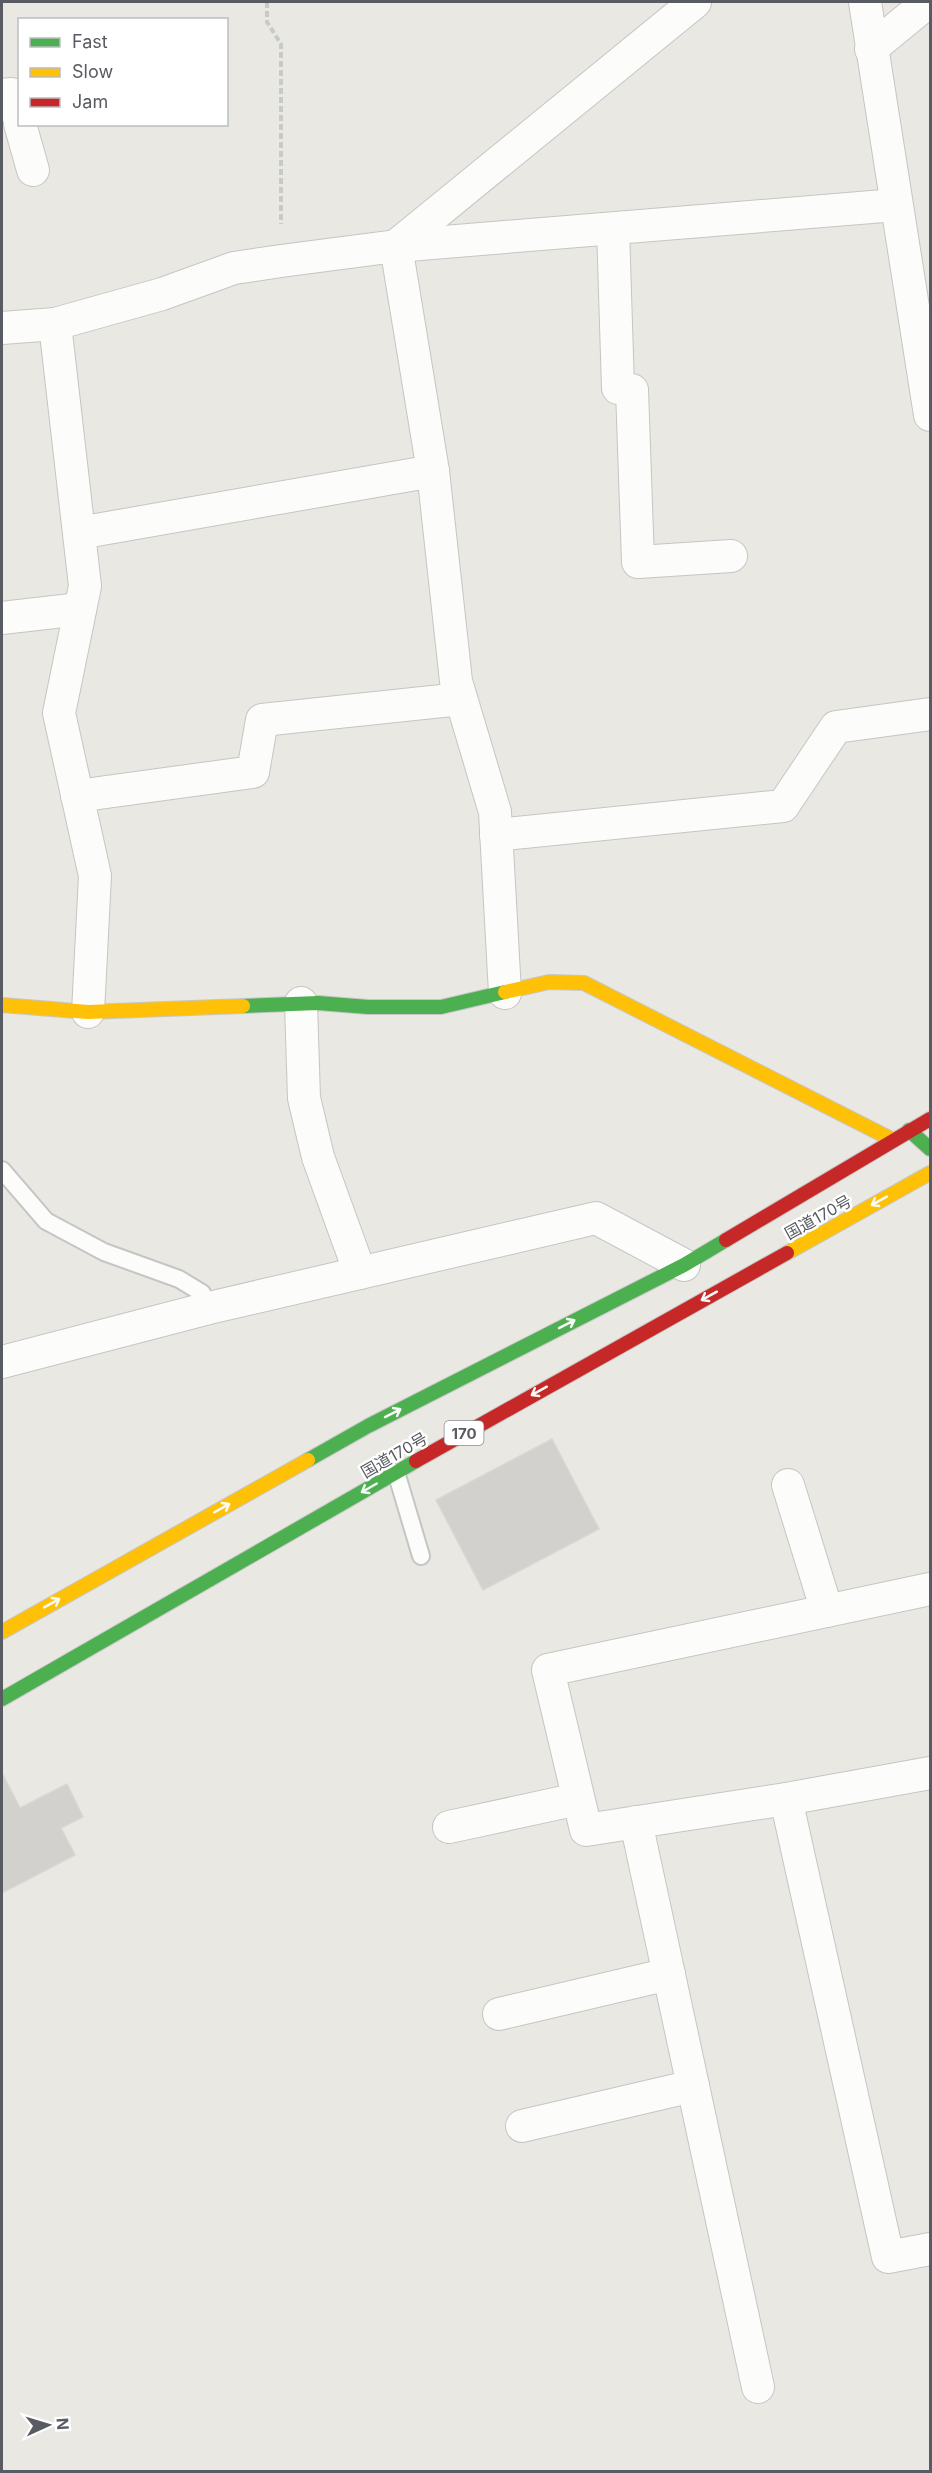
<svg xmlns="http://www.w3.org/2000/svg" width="932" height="2473" viewBox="0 0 932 2473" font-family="Inter,'Noto Sans JP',sans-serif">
<rect width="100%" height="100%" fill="#e9e8e2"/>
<g fill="#d2d1cd" stroke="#d8d7d2" stroke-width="1.5">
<polygon points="552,1439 599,1529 483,1590 436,1500"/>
<polygon points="2,1773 20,1808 67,1784 83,1817 61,1828 75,1855 2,1893"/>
</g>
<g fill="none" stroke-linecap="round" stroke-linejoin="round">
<g stroke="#c5c6c4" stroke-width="20">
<g id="lane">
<polyline points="2,1170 46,1221 104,1252 179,1279 202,1293 209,1308"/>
<polyline points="396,1472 421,1556"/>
</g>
</g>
<g stroke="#c5c6c4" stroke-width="34">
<g id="street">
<polyline points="865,2 930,415"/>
<polyline points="871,49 928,2"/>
<polyline points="2,95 12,94 20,121"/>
<polyline points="20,124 33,170"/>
<polyline points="613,229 618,388 632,390 638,562 731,556"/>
<polyline points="396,246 433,471 456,681 495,812 505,993"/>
<polyline points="396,246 695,2"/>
<polyline points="55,324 85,586 59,713 95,876 88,1012"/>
<polyline points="2,328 55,324 162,294 234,268 281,261 396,246 896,205"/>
<polyline points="79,533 433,471"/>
<polyline points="2,618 80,609"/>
<polyline points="77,796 253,772 262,720 461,699"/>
<polyline points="496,835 783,806 836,727 930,714"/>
<polyline points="301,1003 304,1098 318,1157 360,1273"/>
<polyline points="2,1362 209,1308 596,1218 684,1265"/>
<polyline points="788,1485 827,1611"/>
<polyline points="930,1589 548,1670 586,1830 786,1799 930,1773"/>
<polyline points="786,1799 888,2257 930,2249"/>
<polyline points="636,1822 758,2387"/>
<polyline points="449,1827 578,1799"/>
<polyline points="499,2014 669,1974"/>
<polyline points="522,2126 693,2086"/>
</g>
</g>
<g stroke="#c6c7c6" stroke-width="16">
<g id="fast">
<polyline points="243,1006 318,1003 368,1007 441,1007 505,992"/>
<polyline points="909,1130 930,1149"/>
<polyline points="308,1460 368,1426 684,1265 726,1240"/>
<polyline points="2,1699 416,1461"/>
</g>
</g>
<g stroke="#c6c7c6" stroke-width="16">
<g id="slow">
<polyline points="505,992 549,982 584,983 893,1140"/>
<polyline points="2,1005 88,1012 243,1006"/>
<polyline points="787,1253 930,1173"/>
<polyline points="2,1632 308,1460"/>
</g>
</g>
<g stroke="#c6c7c6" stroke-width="16">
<g id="jam">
<polyline points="726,1240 930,1119"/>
<polyline points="416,1461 787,1253"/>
</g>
</g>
<polyline stroke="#c6cbc9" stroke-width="4" stroke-dasharray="6 3" stroke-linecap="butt" points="267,2 267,22 281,44 281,224"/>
<use href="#lane" stroke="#fcfcfb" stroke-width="16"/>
<use href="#street" stroke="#fcfcfb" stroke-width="32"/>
<use href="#fast" stroke="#4caf50" stroke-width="14"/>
<use href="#slow" stroke="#ffc107" stroke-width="14"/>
<use href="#jam" stroke="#c62828" stroke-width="14"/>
</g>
<defs><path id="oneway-shaft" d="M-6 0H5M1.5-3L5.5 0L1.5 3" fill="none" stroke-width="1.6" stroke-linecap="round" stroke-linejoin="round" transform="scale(1.5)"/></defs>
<g stroke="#f6fbf6">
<use href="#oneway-shaft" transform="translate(879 1201) rotate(151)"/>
<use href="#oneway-shaft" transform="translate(709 1296) rotate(151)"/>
<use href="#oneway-shaft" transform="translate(567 1324) rotate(-27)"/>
<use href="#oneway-shaft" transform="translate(539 1391) rotate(151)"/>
<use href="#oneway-shaft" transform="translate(393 1413) rotate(-27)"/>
<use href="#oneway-shaft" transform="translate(369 1488) rotate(150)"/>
<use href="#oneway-shaft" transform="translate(222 1508) rotate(-29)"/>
<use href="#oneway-shaft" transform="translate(52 1603) rotate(-29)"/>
</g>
<g text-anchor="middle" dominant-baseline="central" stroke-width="5" stroke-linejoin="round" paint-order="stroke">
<rect fill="#fff" stroke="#8a8c90" stroke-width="1.5" x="444.5" y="1421" width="39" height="24" rx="4.5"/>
<g font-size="15" font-weight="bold" fill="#585b61">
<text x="464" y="1433">170</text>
</g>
<g font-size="16" fill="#585b61" stroke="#fff">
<text transform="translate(818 1217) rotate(-29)">国道170号</text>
<text transform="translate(394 1455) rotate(-30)">国道170号</text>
</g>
</g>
<rect width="932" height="2473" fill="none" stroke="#585b61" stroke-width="6"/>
<rect x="18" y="18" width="210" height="108" fill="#ffffff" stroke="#bcbdc0" stroke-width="1.5"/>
<rect x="30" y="38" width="30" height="9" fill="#4caf50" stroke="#bcbdc0" stroke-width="1.5"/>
<text x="72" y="48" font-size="18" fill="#585b61">Fast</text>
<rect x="30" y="68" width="30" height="9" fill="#ffc107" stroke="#bcbdc0" stroke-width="1.5"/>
<text x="72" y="78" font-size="18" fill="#585b61">Slow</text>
<rect x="30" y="98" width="30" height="9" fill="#c62828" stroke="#bcbdc0" stroke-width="1.5"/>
<text x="72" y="108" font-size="18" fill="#585b61">Jam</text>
<g transform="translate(48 2425) rotate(86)" stroke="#ffffff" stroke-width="4.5" paint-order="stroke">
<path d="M0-4.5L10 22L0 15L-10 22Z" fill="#585b61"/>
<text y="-9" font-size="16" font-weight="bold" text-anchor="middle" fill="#585b61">N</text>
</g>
</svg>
